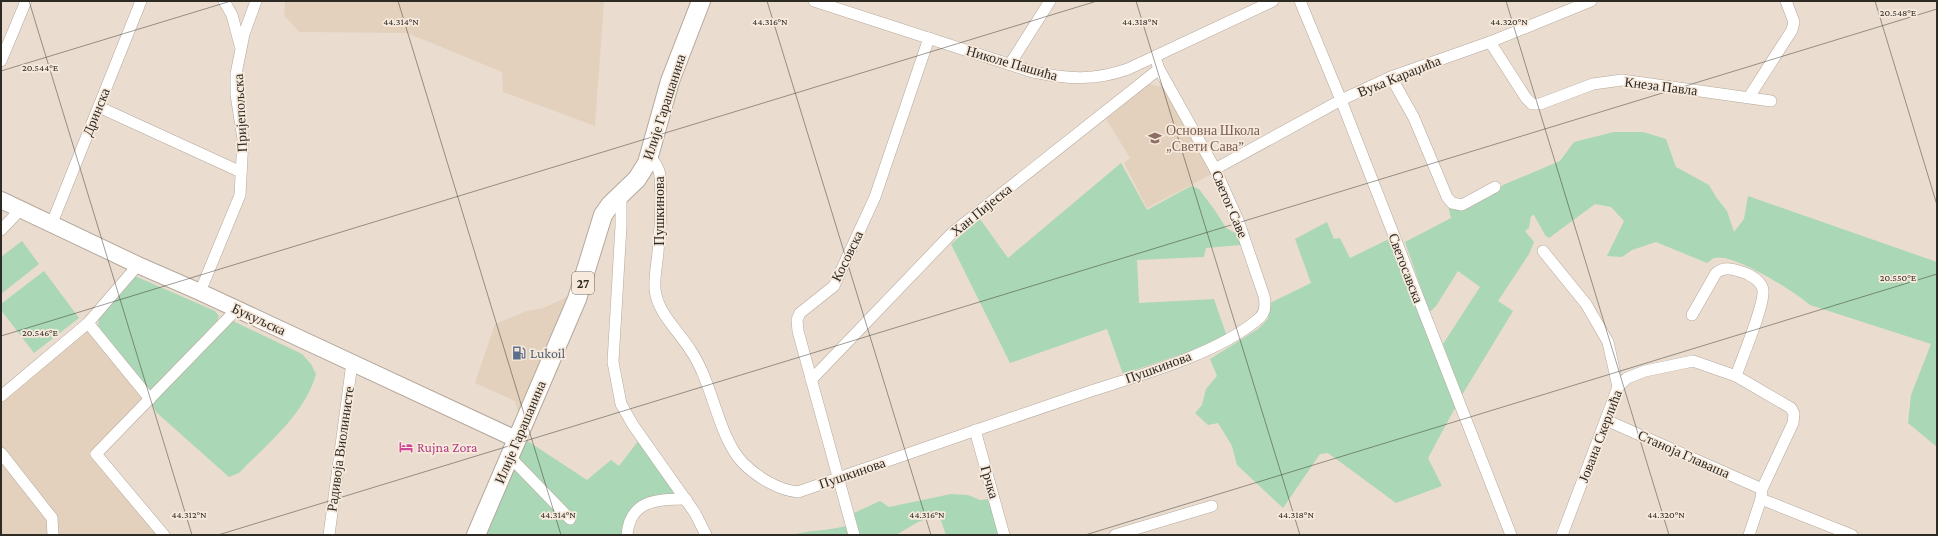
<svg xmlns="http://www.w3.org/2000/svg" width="1938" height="536" viewBox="0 0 1938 536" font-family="'Crimson Pro',serif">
<rect width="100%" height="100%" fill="#eaddcf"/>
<g fill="#e3d1bd">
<polygon points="285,1 604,1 595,126 503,92 502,72 407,33 299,32 284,15"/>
<polygon points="1149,84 1163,87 1212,174 1147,208 1124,163 1130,158 1106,119"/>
<polygon points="582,286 522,425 515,401 475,383 495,324 527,311 543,308 561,300"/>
<polygon points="88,323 150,399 96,454 164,535 1,535 1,396"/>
</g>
<g fill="#aad7b5">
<path d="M 1614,132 L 1643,132 L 1666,139 L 1676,167 L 1709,185 L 1716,197 L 1727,211 L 1734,232 L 1744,219 L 1748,196 L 1937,262 L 1937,447 L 1908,423 L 1911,395 L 1931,344 L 1810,305 C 1795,292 1733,252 1714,258 C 1712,259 1709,262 1707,263 L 1656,242 L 1632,250 L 1622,257 L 1607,256 L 1624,221 L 1611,207 L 1595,204 L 1549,238 L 1545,235 L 1534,215 L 1531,216 L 1529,228 L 1525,231 L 1534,242 L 1529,254 L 1498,301 L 1513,311 L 1462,395 L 1443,344 L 1480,287 L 1458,271 L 1436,306 L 1431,311 L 1429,311 L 1405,242 L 1451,218 L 1448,206 L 1471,206 L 1491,196 L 1503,185 L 1560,161 L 1574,142 Z"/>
<polygon points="1121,163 1147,210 1191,186 1199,189 1216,212 1226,228 1237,234 1241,245 1206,248 1204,257 1137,260 1139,303 1214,299 1226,334 1206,346 1123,374 1107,329 1010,363 951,244 980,219 1008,258"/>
<polygon points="1327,222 1334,239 1340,238 1350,258 1389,239 1456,406 1428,458 1442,486 1396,503 1328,453 1320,454 1283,508 1237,465 1232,446 1218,423 1208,425 1195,413 1202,405 1206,389 1217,376 1210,359 1258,329 1268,319 1270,303 1311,283 1295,239"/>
<polygon points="22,241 39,264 1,294 1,257"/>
<polygon points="44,271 79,318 34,353 1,310 1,304"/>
<polygon points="135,276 215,311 219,316 217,321 150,390 148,390 98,326 99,317"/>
<path d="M 233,321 L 302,354 L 311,364 L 316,374 C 305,414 267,444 239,473 L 229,477 L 156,412 L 152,404 L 231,322 Z"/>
<polygon points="526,440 587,480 611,460 619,466 639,440 678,496 642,503 624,535 485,535"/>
<polygon points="951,494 968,495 980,500 988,499 999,535 946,535 939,515 918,522 896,535 860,535 854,513 880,501 889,507"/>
<path d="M 846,526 L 849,535 L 791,535 C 809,530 828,531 846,526 Z"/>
</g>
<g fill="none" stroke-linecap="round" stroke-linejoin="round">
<g stroke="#b5a89b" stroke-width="12">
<g id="street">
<polyline points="224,1 232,15 240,45"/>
<path d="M 814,1 L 1033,72 C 1068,79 1094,81 1128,69 L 1273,1"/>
<polyline points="1300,1 1341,100 1511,535"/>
<polyline points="1490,42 1526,98 1532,104 1540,104 1593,84 1622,80 1771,101"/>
<polyline points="1,61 26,1"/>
<polyline points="1010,64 1050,1"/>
<polyline points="1391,77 1414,118 1447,197 1452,203 1462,205 1495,187"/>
<polyline points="1749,97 1792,30 1794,22 1786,1"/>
<polyline points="99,107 241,172"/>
<path d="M 649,155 C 653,160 657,165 659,171 C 661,178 660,187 661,195 C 661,214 660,233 658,252 C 657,264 654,277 655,289 C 657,313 679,331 691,351 C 713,383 718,437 743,463 C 757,477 778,490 798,492 C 893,459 987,426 1082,394 C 1136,376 1214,356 1257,320 C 1266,314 1266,305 1264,296 L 1238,220 L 1215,169 L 1159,69"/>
<polyline points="1215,169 1341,100 1391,77 1490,42 1591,1"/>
<polyline points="621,195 621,226 613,362 621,404 633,425 695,513 706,535"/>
<polyline points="52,223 141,1"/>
<polyline points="1,230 21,209"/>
<polyline points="1543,251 1586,304 1608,342 1618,387"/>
<polyline points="200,292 240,195 243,139 236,95 236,74 244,34 256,1"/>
<path d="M 1692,315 L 1716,273 C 1725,266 1732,269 1742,272 C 1750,274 1763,282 1763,291 C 1764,307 1742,358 1736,376"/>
<polyline points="88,323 150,399"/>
<polyline points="811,380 952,233 1159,69 1157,63"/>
<polyline points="1,396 88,323 138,265"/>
<polyline points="1606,420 1762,489"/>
<polyline points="975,430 1004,535"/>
<polyline points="1,453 52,518 53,535"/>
<polyline points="509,456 570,519"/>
<polyline points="1761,499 1852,535"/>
<polyline points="164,535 96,454 237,309"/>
<polyline points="329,535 352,363"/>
<path d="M 627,535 C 630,500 657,499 686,499"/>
<polyline points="854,535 798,331 797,320 800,313 834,286 875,197 929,38"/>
<polyline points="1115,535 1212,506"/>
<polyline points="1562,535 1618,387 1627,378 1645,371 1693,361 1736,376 1791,408 1794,414 1793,423 1762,489 1761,499 1749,535"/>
</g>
</g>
<g stroke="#b5a89b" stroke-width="18">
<polyline id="secondary" points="1,200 138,265 200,292 516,439"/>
</g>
<g stroke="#b5a89b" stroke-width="20">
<polyline id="primary" points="476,535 577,299 603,215 610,205 637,179 647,163 670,81 701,1"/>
</g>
<use href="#street" stroke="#fff" stroke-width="11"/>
<use href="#secondary" stroke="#fff" stroke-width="16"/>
<use href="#primary" stroke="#fff" stroke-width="18"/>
</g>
<path fill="none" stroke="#2e2a24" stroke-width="1" stroke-opacity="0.45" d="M 29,1 L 192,535M 398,1 L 561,535M 767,1 L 931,535M 1136,1 L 1300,535M 1506,1 L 1669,535M 1875,1 L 1937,205M 1,71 L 231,1M 1,336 L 1097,1M 218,535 L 1937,9M 1085,535 L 1937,274"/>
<defs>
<g id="school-bare" transform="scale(1.08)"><path d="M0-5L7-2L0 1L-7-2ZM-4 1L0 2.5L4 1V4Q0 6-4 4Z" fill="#8d6e63" stroke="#f7eadc" stroke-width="2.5" paint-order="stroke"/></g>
<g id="fuel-bare" transform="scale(1.08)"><path d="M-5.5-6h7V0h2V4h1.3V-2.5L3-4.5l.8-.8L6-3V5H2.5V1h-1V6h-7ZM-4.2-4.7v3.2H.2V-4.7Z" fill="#5c6f8a" stroke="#f7eadc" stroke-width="2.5" paint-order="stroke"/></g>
<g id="hotel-bare" transform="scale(1.08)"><path d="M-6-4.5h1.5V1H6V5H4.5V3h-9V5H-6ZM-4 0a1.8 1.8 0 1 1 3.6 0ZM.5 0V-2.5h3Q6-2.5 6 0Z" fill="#d1479c" stroke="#f7eadc" stroke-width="2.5" paint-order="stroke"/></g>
</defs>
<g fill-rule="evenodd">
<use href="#school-bare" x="1155" y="138"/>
<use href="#fuel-bare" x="519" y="353"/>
<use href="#hotel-bare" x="406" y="447"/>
</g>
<g text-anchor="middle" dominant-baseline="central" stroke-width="3.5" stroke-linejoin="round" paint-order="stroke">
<rect fill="#f7eadc" stroke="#6a645b" stroke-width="1" x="572" y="272" width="22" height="22" rx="3"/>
<g font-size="13" font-weight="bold" fill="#2e2a24">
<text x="583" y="283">27</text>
</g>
<g font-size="14" fill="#2e2a24" stroke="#f7eadc">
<text transform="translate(1012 63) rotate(16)">Николе Пашића</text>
<text transform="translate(1399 76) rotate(-22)">Вука Караџића</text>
<text transform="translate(1661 86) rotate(7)">Кнеза Павла</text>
<text transform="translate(664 107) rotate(-72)">Илије Гарашанина</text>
<text transform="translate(96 112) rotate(-68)">Дринска</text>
<text transform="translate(240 113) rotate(-93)">Пријепољска</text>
<text transform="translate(1230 204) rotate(67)">Светог Саве</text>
<text transform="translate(981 210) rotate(-39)">Хан Пијеска</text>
<text transform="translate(659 211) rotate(-90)">Пушкинова</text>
<text transform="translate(847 256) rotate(-64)">Косовска</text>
<text transform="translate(1406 268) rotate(69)">Светосавска</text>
<text transform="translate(259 319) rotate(25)">Букуљска</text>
<text transform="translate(1158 367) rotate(-20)">Пушкинова</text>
<text transform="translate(520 432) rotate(-67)">Илије Гарашанина</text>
<text transform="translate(1600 436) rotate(-69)">Јована Скерлића</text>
<text transform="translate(340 449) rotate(-82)">Радивоја Виолинисте</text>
<text transform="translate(1684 454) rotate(24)">Станоја Главаша</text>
<text transform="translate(852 473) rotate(-19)">Пушкинова</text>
<text transform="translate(990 482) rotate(74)">Грчка</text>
</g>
<g font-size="14" fill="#785e54" stroke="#f7eadc" text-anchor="start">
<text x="1166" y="130">Основна Школа<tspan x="1166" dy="16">„Свети Сава”</tspan></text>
</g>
<g font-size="14" fill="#4e5e75" stroke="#f7eadc" text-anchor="start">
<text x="530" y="353">Lukoil</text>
</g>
<g font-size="14" fill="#b23c85" stroke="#f7eadc" text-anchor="start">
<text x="417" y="447">Rujna Zora</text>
</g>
</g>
<g font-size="10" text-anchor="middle" fill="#2e2a24" stroke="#f7eadc" stroke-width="3.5" stroke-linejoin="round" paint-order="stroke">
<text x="1898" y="16">20.548°E</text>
<text x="401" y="25">44.314°N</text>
<text x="770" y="25">44.316°N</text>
<text x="1140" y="25">44.318°N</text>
<text x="1509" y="25">44.320°N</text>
<text x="40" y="71">20.544°E</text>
<text x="1898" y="281">20.550°E</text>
<text x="40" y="336">20.546°E</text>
<text x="189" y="518">44.312°N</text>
<text x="558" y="518">44.314°N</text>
<text x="927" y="518">44.316°N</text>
<text x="1296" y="518">44.318°N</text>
<text x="1666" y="518">44.320°N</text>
</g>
<rect width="1938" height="536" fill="none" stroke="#2e2a24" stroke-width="4"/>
</svg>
